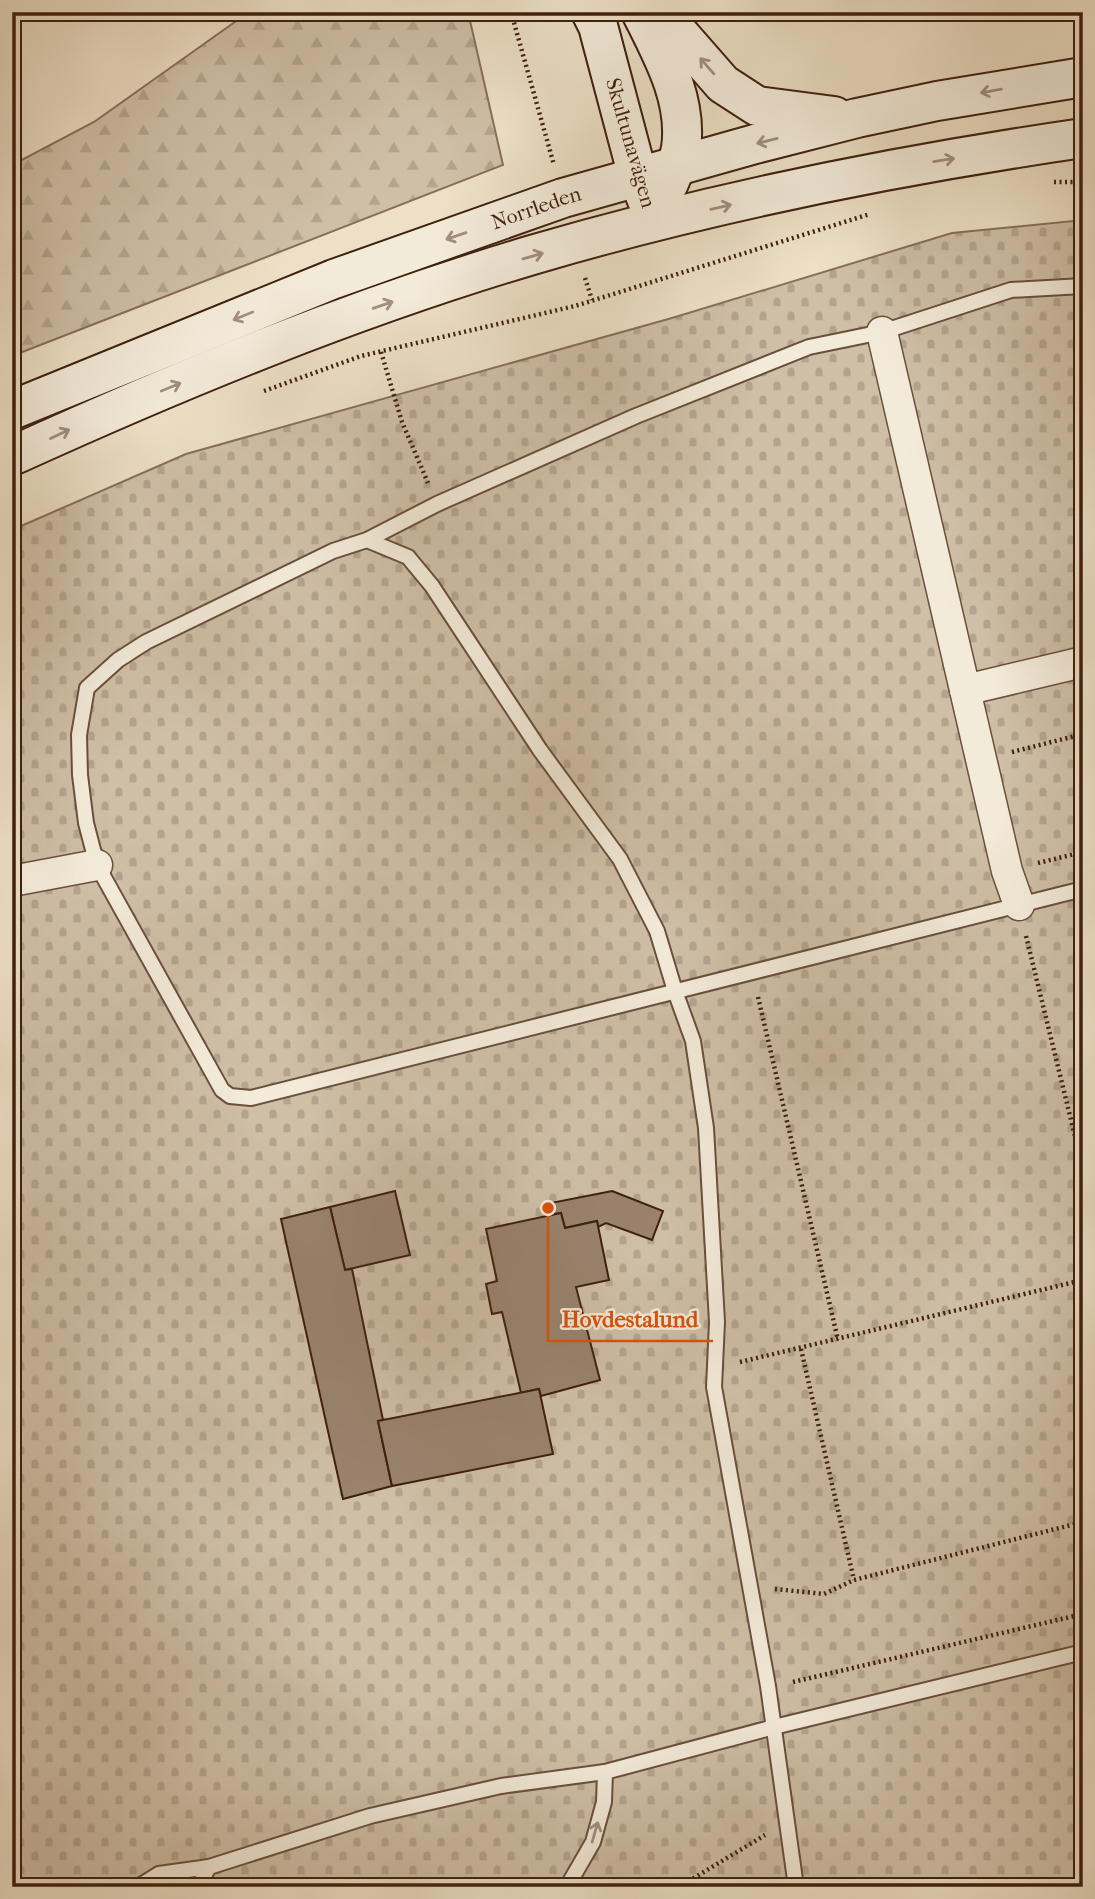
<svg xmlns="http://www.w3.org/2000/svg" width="1095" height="1899" viewBox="0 0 1095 1899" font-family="'IM FELL French Canon',serif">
<defs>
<pattern id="forest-firs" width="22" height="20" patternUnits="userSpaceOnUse" patternTransform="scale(1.75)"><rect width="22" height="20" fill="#cfbfa7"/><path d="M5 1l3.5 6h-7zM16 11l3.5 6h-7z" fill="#b3a48f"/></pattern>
<pattern id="cemetery-stones" width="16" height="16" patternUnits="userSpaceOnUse" patternTransform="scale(1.75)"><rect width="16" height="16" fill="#cfbfa7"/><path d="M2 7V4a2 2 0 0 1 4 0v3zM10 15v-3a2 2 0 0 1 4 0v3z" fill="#b3a48f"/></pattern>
</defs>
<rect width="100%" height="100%" fill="#ede0c6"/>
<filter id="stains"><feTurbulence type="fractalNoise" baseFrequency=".00286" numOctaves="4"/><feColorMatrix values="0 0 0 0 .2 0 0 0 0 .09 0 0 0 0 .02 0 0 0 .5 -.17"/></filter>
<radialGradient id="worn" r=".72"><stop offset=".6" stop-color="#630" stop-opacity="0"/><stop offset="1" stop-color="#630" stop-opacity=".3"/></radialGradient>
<polygon fill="url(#forest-firs)" stroke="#876f5a" stroke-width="2" points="249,12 468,12 503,165 12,356 12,165 94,122"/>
<polygon fill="url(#cemetery-stones)" stroke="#876f5a" stroke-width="2" points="1083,220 1083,1887 12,1887 12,530 186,454 672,318 952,233"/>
<g fill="#99836e" stroke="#3f1f0e" stroke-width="2">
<polygon points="395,1191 410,1255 345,1270 330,1207"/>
<polygon points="612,1191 663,1211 652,1240 606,1223 598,1227 597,1221 565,1228 561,1213 553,1214 551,1203"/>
<polygon points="330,1207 345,1270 352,1269 383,1420 378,1421 392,1486 343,1499 281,1219"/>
<polygon points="561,1213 565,1228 597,1221 609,1280 576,1287 600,1380 541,1396 539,1389 521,1393 502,1312 492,1314 486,1284 497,1281 486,1229"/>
<polygon points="539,1389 553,1454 392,1486 378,1421"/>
</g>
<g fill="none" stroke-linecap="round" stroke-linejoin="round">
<g stroke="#6a4f3c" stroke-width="18">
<g id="lane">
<polyline points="1083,286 1011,290 882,332 809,347 636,416 437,504 367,540 333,551 146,642 118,660 87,688 79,735 80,775 86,823 97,865 222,1090 230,1096 251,1098 1083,889"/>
<polyline points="367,540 408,557 432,586 540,750 620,859 657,931 675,991 693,1041 706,1128 717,1322 714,1387 768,1686 796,1887"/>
<polyline points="138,1887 159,1874 209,1867 370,1816 501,1786 605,1772 774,1727 1083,1652"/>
<polyline points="198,1887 209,1867"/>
<polyline points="567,1887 593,1842 604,1802 605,1772"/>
</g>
</g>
<g stroke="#6a4f3c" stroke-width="33">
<g id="street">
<polyline points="882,332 1007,871 1019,905"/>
<polyline points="965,690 1083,662"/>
<polyline points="12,881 97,865"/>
</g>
</g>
<g stroke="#3f1f0e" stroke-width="42">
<g id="secondary">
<polyline points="591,12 598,26 638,177 647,200"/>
<path d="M 641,12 C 662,54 688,100 681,148 C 679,161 673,173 668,185"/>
<polyline points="660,12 723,84 757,106 834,116"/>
<path id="s1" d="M 12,410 L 334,279 L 563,198 L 755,144 L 857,118 L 937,101 L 1083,77"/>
<path d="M 12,456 C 181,379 354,308 532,255 C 712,202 897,165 1083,138"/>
</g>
</g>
<g stroke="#3f1f0e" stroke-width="4.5" stroke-dasharray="2 3.5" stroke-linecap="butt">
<polyline points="511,12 554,165"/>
<polyline points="1054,182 1083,182"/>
<polyline points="585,278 592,300"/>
<polyline points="381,352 402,422 428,483"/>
<polyline points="264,391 361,356 575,306 870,214"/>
<polyline points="1012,752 1083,734"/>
<polyline points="1038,863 1083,852"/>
<polyline points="1026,936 1083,1169"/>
<polyline points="758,997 838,1340"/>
<polyline points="801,1349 854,1580"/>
<polyline points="740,1362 1083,1280"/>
<polyline points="775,1589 824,1594 854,1580 1083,1522"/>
<polyline points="793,1682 1083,1614"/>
<polyline points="679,1887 765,1835"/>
</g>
<use href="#lane" stroke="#f3ebda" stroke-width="14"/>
<use href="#street" stroke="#f3ebda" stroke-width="30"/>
<use href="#secondary" stroke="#f3ebda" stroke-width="38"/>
</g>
<defs><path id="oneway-shaft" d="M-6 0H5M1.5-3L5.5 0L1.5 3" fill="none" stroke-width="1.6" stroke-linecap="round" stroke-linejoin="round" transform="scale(1.75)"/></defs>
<g stroke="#a28f7e">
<use href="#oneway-shaft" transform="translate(707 66) rotate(-131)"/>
<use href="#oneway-shaft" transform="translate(991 91) rotate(170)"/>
<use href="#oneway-shaft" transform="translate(767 141) rotate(166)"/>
<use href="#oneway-shaft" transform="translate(944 160) rotate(-9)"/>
<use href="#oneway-shaft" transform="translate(721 207) rotate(-13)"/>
<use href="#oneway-shaft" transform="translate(456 236) rotate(161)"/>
<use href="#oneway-shaft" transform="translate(533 256) rotate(-16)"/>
<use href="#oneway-shaft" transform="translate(383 305) rotate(-19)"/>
<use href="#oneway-shaft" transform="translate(243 316) rotate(158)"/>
<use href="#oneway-shaft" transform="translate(171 387) rotate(-22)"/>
<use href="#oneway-shaft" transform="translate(60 434) rotate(-25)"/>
<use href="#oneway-shaft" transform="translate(595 1832) rotate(-74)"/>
</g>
<g text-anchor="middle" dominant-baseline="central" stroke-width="5" stroke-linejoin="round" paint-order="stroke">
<g font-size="21" fill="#3f1f0e" stroke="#f3ebda">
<text transform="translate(631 143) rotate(74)">Skultunavägen</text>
<text stroke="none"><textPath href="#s1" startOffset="562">Norrleden</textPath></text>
</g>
</g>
<path fill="none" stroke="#d7530c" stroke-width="2.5" d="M548 1208L548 1341H713"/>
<circle fill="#d7530c" stroke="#f3ebda" stroke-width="2.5" cx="548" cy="1208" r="7"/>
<g font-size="23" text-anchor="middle" font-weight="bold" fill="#d7530c" stroke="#f3ebda" stroke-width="5" stroke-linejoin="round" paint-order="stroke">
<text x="630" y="1327">Hovdestalund</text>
</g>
<rect width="1095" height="1899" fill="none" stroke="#ede0c6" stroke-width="42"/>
<rect x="14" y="14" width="1067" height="1871" fill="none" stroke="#3f1f0e" stroke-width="3.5"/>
<rect x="21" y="21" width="1053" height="1857" fill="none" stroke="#3f1f0e" stroke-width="2"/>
<rect width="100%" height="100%" filter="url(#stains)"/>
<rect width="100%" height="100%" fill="url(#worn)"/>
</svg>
